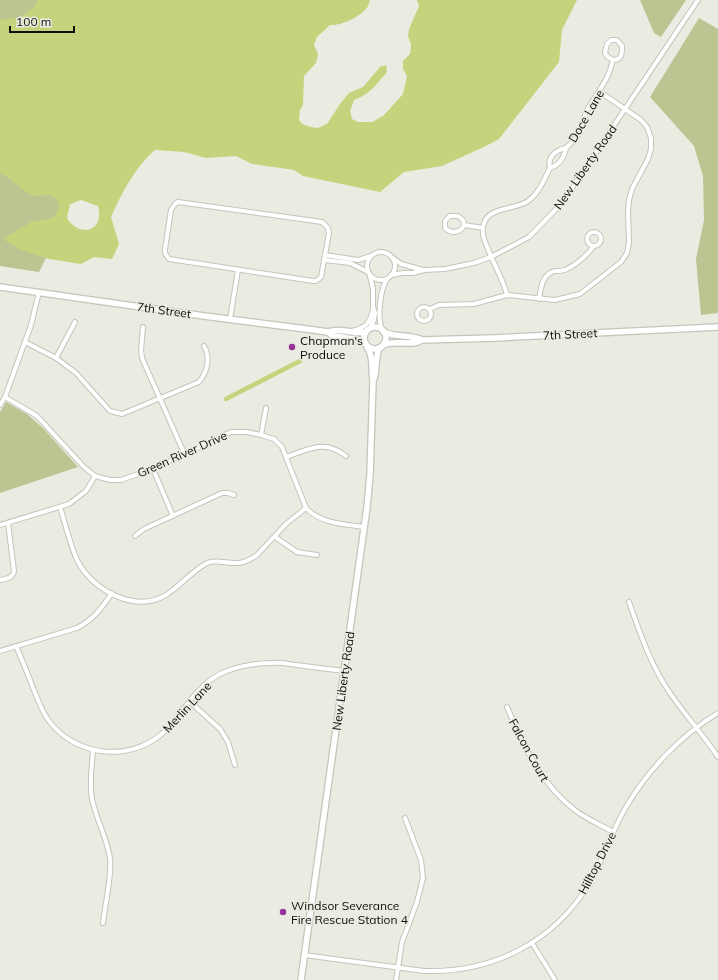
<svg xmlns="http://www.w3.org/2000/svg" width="718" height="980" viewBox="0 0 718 980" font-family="Mulish,sans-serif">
<rect width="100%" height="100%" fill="#eaece2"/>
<g fill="#bcc491">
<polygon points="0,0 58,0 0,27"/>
<polygon points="640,0 686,0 661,37 654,33"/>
<polygon points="699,18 718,29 718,313 701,315 696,259 704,220 703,176 694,146 650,97"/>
<polygon points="0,107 66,181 56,238 39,272 0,266"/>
<polygon points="6,402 27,414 43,428 78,467 0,493 0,412"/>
</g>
<path fill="#c7d37c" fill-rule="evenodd" d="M 37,0 L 370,0 C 369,3 368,7 366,9 C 359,17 341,26 330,25 L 317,37 L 314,45 L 318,54 L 316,63 L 304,76 L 303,105 L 300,110 L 299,120 L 302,124 L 311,127 L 318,128 L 327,124 L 340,104 L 349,93 L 363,87 L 380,67 L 386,65 L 387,72 C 375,85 372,93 354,100 L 350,111 L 352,119 L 358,122 L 372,122 L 383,116 L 403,94 L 407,76 L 403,69 L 403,61 L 410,54 L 411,45 L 408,36 L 409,29 L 419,6 L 417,0 L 577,0 L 562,30 L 559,62 L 499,139 L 486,146 L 442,166 L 404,172 L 380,192 L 303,176 L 294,170 L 252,164 L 236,156 L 206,158 L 184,152 L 155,150 C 136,166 121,194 111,217 L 119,244 L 112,259 L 94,257 L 81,264 L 49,259 L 21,250 L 3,239 L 33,221 L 50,219 L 55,215 L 59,207 L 57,200 L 51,195 L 32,196 L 0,172 L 0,20 L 21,17 L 36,5 ZM 81,200 L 98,206 C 105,232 79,238 67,218 L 70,204 Z"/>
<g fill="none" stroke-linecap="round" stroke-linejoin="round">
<polyline stroke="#c7d37c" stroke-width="4.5" points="226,399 300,361"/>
<g stroke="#c3c5bb" stroke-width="6">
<g id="street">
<path d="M 611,40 L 617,40 L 622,46 C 622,49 622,53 621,56 C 617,63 608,59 605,53 L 607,44 Z"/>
<path d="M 566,148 C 571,143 577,138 580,131 C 583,123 584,114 589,107 C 599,89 608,82 613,60"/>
<polygon points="178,202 322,222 328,228 329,233 321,277 316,281 313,281 169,259 165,253 165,249 171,210 175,204"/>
<path d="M 450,216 L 458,216 L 463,220 L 464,225 C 461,233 451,234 445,228 L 445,221 Z"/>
<polyline points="464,225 483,228"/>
<circle cx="594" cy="239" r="7"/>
<circle cx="381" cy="266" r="14"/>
<polyline points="325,255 358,260 371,256"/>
<polyline points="393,258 401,264 423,270"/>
<polyline points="325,260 350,263 368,272"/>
<polyline points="391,275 403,273 413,273 424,270 445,269 474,263 491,257 529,237 562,203 698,0"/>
<path d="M 507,295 C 503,279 494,265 488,249 C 486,245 484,239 483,235 C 480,204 513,212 528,201 C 539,193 544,180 550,168 C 547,157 556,150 566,148 C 564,158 560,165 550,168"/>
<path d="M 539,299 C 541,288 542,274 555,271 C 559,271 564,271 567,269 C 577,264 587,255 594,246"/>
<circle cx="424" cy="314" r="7"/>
<polyline points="430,309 439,305 474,304 507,295 555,300 580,294 621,262 627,253 629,242 628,211 629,200 632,189 648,159 651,149 651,138 647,127 641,120 600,92"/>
<polyline points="230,319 238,270"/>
<polyline points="143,327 141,350 142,358 184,453"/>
<polyline points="370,328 374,320 375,313 373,307 373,289 370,276"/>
<path d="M 382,330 C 377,317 380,290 387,279"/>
<path d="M 352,331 C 366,327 370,324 373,309"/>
<path d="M 25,342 L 56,358 L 76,373 L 110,411 L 122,414 L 199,382 C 207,372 211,358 204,346"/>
<polyline points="56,358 75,322"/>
<path d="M 5,397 L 37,416 L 84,467 L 95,476 L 110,480 L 121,480 L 153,469 L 231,432 L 247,432 L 261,435 L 274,439 L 282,447 L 306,508 C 322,524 343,524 364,527"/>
<polyline points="0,405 5,397 31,325 39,292"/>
<polyline points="261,435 266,408"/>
<path d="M 286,457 C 310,449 324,439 346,456"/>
<polyline points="153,469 173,516"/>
<path d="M 60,507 C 65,523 71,548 78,562 C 94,591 135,613 166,595 C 180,586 192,571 207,563 C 216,559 228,564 238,563 C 245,563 251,559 257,555 L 286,524 L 306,508"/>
<polyline points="0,525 69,504 86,491 95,476"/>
<polyline points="135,536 144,529 222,493 228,493 234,495"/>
<polyline points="275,537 297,552 317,555"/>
<path d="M 0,580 C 6,579 13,578 14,571 L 8,523"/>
<path d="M 629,602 C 640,633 650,663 668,690 C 683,713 703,734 718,757"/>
<path d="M 16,646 C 22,660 28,674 33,688 C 38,699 42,712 49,721 C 77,758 134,763 167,729 C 186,709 199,681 227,671 C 240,666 258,663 272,663 C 280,662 288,664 296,665 C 312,667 328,669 344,671"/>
<path d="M 0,651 L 77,628 C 94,619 101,609 112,593"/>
<polyline points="189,701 220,729 228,742 235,765"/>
<path d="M 507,707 C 524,746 541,785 576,811 C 587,819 601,825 613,832"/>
<path d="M 93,750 C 92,766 89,783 92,799 C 96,819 107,838 110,858 C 112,878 105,903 103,923"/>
<polyline points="532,943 555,980"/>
<path d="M 304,955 L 424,971 C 492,973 553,943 589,884 C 604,860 611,832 626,807 C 648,770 680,736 718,713"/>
<polyline points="396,980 402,942 417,902 423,878 421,860 405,818"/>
</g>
</g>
<g stroke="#c3c5bb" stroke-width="8">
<g id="secondary">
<polyline points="0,287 204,316 314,330 328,332 333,336 341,337 359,340 365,344"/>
<circle cx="375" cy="338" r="11"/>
<path d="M 328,332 C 341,327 353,335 366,332"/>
<path d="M 384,332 C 396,338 410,334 422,340 L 495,338 L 718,327"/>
<path d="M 383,345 C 396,339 410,347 422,340"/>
<path d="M 374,379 C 377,369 375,358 379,348"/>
<path d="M 301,980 L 367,507 L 370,475 L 373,381 C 371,369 374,357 367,347"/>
</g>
</g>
<use href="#street" stroke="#fff" stroke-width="4"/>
<use href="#secondary" stroke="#fff" stroke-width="5.5"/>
</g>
<g fill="#94339a" stroke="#eaece2" stroke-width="1.5">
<circle cx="292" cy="347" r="4"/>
<circle cx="283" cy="912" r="4"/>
</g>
<g text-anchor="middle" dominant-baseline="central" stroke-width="3.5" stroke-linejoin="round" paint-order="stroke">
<g font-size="12" fill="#0e0f0c" stroke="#eaece2">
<text transform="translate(586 116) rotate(-60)">Doce Lane</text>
<text transform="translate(585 167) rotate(-55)">New Liberty Road</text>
<text transform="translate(164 310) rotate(8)">7th Street</text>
<text transform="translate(570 334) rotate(-3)">7th Street</text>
<text transform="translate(182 454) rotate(-24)">Green River Drive</text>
<text transform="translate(343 681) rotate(-82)">New Liberty Road</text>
<text transform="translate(187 707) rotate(-47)">Merlin Lane</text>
<text transform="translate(529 750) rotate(61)">Falcon Court</text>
<text transform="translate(597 863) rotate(-63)">Hilltop Drive</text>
</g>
<g font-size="12" fill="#0e0f0c" stroke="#eaece2" text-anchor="start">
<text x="300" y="340">Chapman's<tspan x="300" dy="14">Produce</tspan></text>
<text x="291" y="905">Windsor Severance<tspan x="291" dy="14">Fire Rescue Station 4</tspan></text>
</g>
</g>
<path d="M10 26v6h64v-6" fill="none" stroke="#0e0f0c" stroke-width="2"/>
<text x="16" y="26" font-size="12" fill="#0e0f0c" stroke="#eaece2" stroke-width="3" paint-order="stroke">100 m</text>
</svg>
